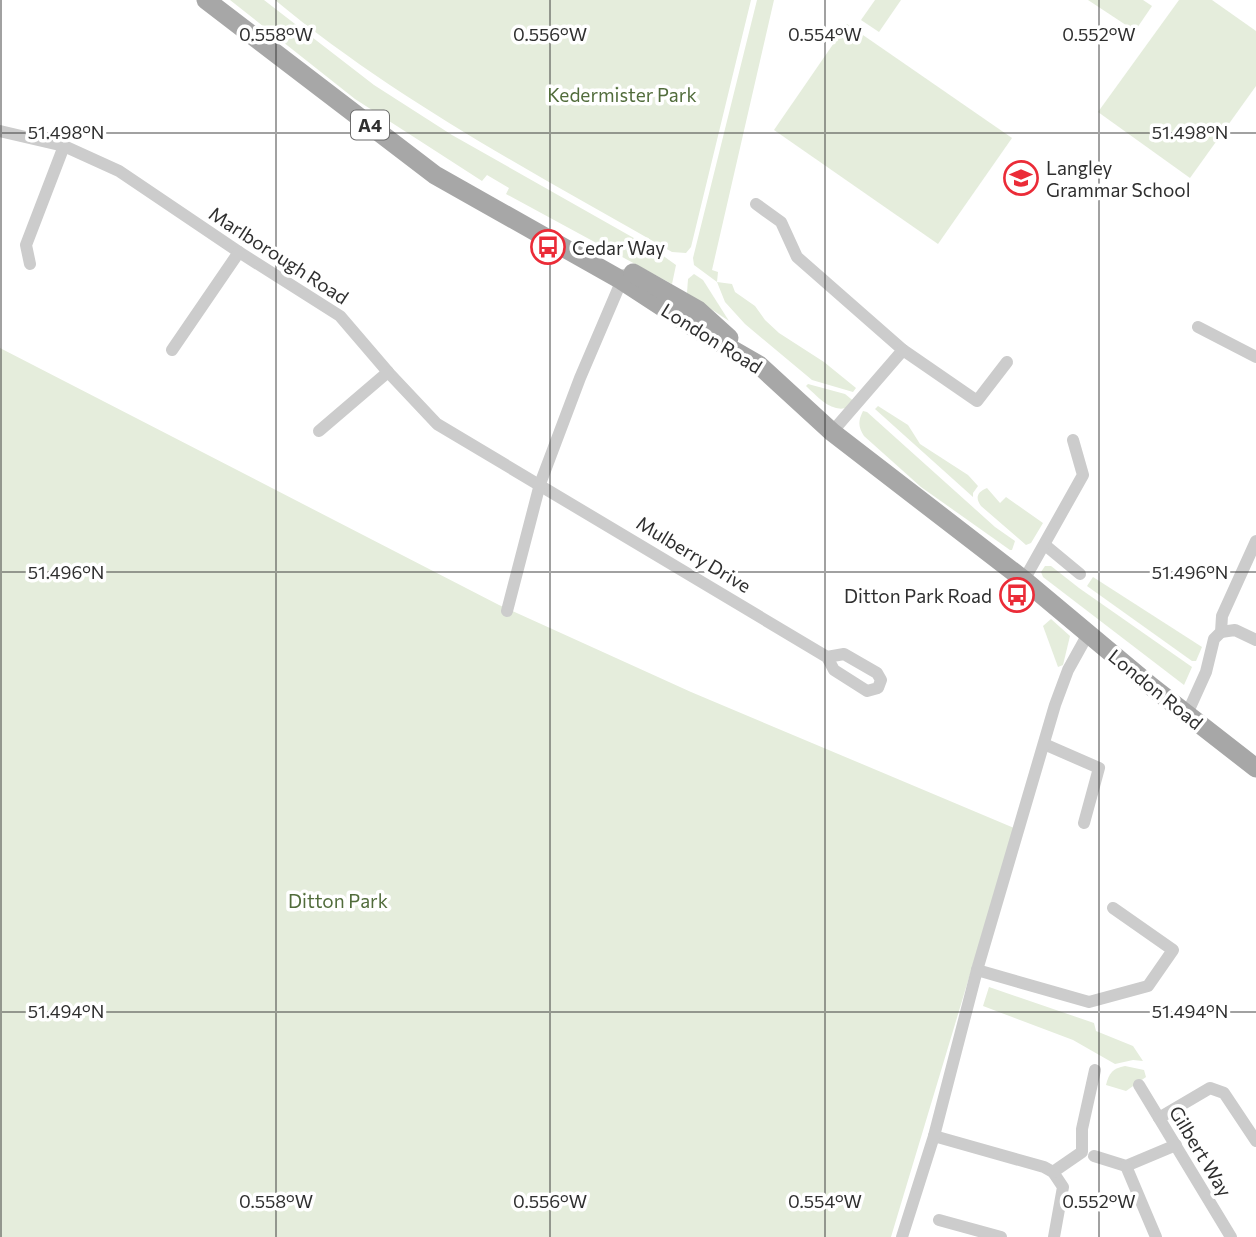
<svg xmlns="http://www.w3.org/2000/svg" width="1256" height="1237" viewBox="0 0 1256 1237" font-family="Commissioner,sans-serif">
<rect width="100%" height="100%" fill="#fff"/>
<g fill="#e5eddc">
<polygon points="230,0 264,0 374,85 452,135 655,250 676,265 672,284 506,194 509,188 487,175 482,181 355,99"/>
<path d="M 275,0 L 751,0 L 691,247 L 686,253 L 672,252 C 536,174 397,101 275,0 Z"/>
<polygon points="757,0 774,0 712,270 718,272 717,282 732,284 735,292 755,306 765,320 779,333 824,362 856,388 853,392 812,380 745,324 725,302 717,282 694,265 693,258"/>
<polygon points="875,0 901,0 879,32 861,20"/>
<polygon points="1088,0 1143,0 1152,6 1135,31"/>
<polygon points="1179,0 1212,0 1256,31 1256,86 1190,178 1098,112"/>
<polygon points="847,24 1012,138 938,244 774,130"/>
<polygon points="694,274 703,280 729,321 687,293 688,279"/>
<polygon points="0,348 499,605 691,692 1014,828 891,1237 0,1237"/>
<path d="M 808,384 L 845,394 L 856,403 C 836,418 821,400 806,386 Z"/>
<polygon points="878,406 908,425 920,444 968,475 978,486 973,493 973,497 875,409"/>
<path d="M 863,411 L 867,412 L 995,527 L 1015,541 L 1012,550 L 1010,550 L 921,487 L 864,436 C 858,427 858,421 863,411 Z"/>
<path d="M 987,488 L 1000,503 L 1006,497 L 1043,523 L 1031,543 L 1026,545 L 981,506 C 975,498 977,492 987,488 Z"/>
<polygon points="1045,566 1051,566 1079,588 1192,667 1184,685 1043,577 1041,572"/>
<polygon points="1093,577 1202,647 1196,661 1192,661 1087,586"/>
<polygon points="1051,619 1070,636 1063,665 1058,667 1043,626"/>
<polygon points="989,987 1094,1023 1096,1031 1133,1046 1143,1061 1133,1060 1115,1064 1073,1040 983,1006"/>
<path d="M 1125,1066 L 1144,1070 L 1146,1077 L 1126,1091 L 1106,1085 C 1109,1073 1113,1068 1125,1066 Z"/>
</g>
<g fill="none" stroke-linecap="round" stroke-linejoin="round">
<g stroke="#ccc" stroke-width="12">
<polyline points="0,131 64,146 119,171 239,252 340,316 388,372 437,424 827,657 844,654 877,673 881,680 878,688 867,691 834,670 827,657"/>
<polyline points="756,204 781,222 797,257 903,350 832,432"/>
<polyline points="30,264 26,245 64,146"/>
<polyline points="1198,327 1256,357"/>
<polyline points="172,350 239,252"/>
<polyline points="903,350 977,401 1007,362"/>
<polyline points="319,431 388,372"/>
<polyline points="1045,545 1080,574"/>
<polyline points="1024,580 1083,475 1073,440"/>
<polyline points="507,611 540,484 580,378 624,275"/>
<polyline points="1221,632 1235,630 1256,640"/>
<polyline points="1187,714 1206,672 1214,639 1221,632 1222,616 1256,541"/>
<polyline points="1044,744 1099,768 1084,823"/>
<polyline points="977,970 1089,1002 1148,986 1173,950 1113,908"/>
<polyline points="1139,1085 1231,1237"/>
<polyline points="1159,1118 1210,1088 1224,1093 1256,1141"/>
<polyline points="934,1136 1044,1167 1053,1172 1063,1187 1054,1237"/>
<polyline points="1094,1156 1126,1166 1176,1145"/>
<polyline points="1126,1166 1156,1237"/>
<polyline points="1053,1172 1082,1152 1082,1129 1095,1070"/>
<polyline points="939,1220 1001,1237"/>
<polyline points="902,1237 934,1136 977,970 1055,705 1068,670 1088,634"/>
</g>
<g stroke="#a7a7a7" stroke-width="19">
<polyline points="206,0 435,175 621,280 693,327 759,365 832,432 1024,580 1152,687 1256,768"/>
<polyline points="633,273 698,310 729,338"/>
</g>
</g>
<path fill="none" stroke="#2f2f2f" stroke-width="2" stroke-opacity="0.45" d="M 1,0 L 1,1237M 276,0 L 276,1237M 550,0 L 550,1237M 825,0 L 825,1237M 1099,0 L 1099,1237M 0,133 L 1256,133M 0,572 L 1256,572M 0,1012 L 1256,1012"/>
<defs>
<g id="school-ring" transform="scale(1.75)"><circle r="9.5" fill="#fff" stroke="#eb2c38" stroke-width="1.5"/><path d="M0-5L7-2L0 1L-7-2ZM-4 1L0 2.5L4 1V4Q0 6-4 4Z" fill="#eb2c38"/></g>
<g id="bus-ring" transform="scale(1.75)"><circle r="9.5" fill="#fff" stroke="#eb2c38" stroke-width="1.5"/><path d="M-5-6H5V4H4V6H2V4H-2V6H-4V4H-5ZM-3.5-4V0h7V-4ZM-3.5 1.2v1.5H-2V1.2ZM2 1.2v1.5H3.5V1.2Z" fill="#eb2c38"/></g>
</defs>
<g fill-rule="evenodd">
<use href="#school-ring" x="1021" y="178"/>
<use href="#bus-ring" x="548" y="247"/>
<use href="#bus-ring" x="1017" y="595"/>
</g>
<g text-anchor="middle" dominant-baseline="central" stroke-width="7" stroke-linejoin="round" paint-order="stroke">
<rect fill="#fff" stroke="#6d6d6d" stroke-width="2" x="351" y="110.5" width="38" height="29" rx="5"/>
<g font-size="18" font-weight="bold" fill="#2f2f2f">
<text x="370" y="125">A4</text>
</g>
<g font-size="19" fill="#516c3b" stroke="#fff">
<text x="622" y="94">Kedermister Park</text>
<text x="338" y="900">Ditton Park</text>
</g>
<g font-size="19" fill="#2f2f2f" stroke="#fff" text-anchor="start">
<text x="1046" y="167">Langley<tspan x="1046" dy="22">Grammar School</tspan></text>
<text x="572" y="247">Cedar Way</text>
<text x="992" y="595" text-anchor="end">Ditton Park Road</text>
</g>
<g font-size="19" fill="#2f2f2f" stroke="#fff">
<text transform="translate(279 255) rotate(33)">Marlborough Road</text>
<text transform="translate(712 338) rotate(32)">London Road</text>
<text transform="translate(694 554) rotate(31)">Mulberry Drive</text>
<text transform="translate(1156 689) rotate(39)">London Road</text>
<text transform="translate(1201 1151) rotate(59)">Gilbert Way</text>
</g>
</g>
<g font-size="18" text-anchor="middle" fill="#2f2f2f" stroke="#fff" stroke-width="7" stroke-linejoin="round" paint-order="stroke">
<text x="276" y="41">0.558°W</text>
<text x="550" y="41">0.556°W</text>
<text x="825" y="41">0.554°W</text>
<text x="1099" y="41">0.552°W</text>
<text x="66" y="139">51.498°N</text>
<text x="1190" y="139">51.498°N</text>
<text x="66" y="579">51.496°N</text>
<text x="1190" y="579">51.496°N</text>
<text x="66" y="1018">51.494°N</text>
<text x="1190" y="1018">51.494°N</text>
<text x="276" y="1208">0.558°W</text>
<text x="550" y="1208">0.556°W</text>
<text x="825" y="1208">0.554°W</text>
<text x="1099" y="1208">0.552°W</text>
</g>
</svg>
